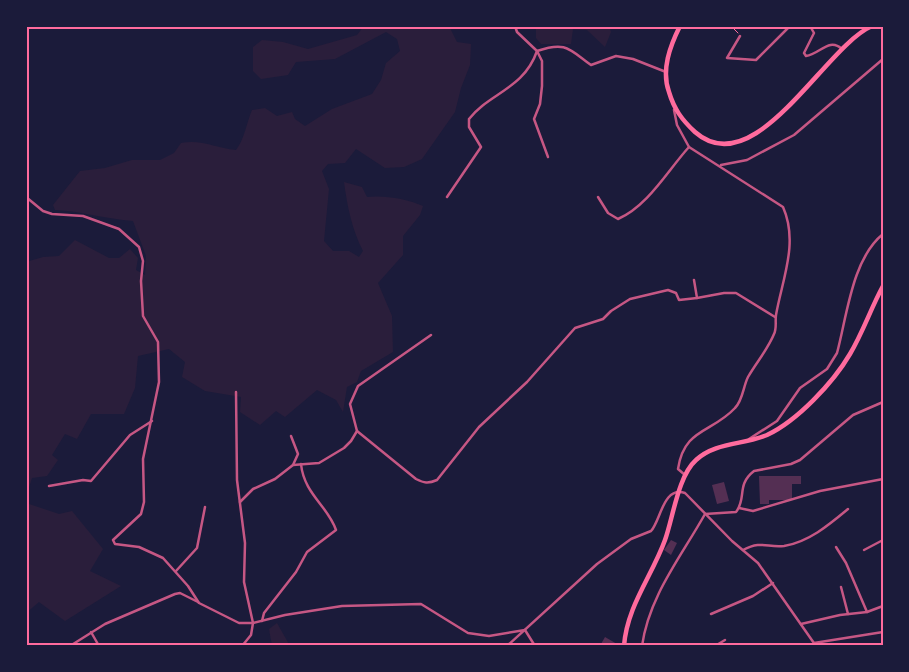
<svg xmlns="http://www.w3.org/2000/svg" width="909" height="672" viewBox="0 0 909 672" font-family="'Public Sans',sans-serif">
<rect width="100%" height="100%" fill="#1b1b3a"/>
<g fill="#2a1e3b">
<path d="M 364,26 L 449,26 L 457,42 L 471,44 L 470,65 L 461,88 L 455,112 L 422,159 L 404,167 L 385,168 L 356,149 L 345,163 L 328,164 L 322,171 L 329,189 L 324,241 L 333,251 L 349,251 L 359,257 L 363,251 C 352,230 347,205 344,182 L 362,187 L 367,197 C 385,195 407,199 423,206 L 420,215 L 403,236 L 403,255 L 378,283 L 392,316 L 393,352 L 361,371 L 357,382 L 347,387 L 343,412 L 336,400 L 317,390 L 285,417 L 276,411 L 260,425 L 240,412 L 241,397 L 205,391 L 182,377 L 185,362 L 169,349 L 138,356 L 135,388 L 124,414 L 91,414 L 77,439 L 65,434 L 52,455 L 58,460 L 47,476 L 32,478 L 26,497 L 26,262 L 43,257 L 59,256 L 75,240 L 109,258 L 119,258 L 130,249 L 138,258 L 136,270 L 145,275 L 146,256 L 133,221 C 106,219 81,211 55,210 L 53,205 L 80,171 L 105,168 L 132,160 L 160,160 L 174,153 L 181,143 C 201,139 216,148 236,150 C 245,138 246,124 252,110 L 265,108 L 277,116 L 292,112 L 295,119 L 305,126 L 332,109 L 372,94 L 381,80 L 386,63 L 400,51 L 397,39 L 386,32 L 335,59 L 296,62 L 288,75 L 261,79 L 253,71 L 253,47 L 262,40 L 283,42 L 308,49 L 357,35 Z"/>
<polygon points="536,26 609,26 611,32 605,47 587,30 573,29 571,44 541,44 536,38"/>
<polygon points="26,503 59,514 72,511 103,549 90,571 121,586 65,621 39,602 26,613"/>
<polygon points="277,623 290,646 272,646 269,629"/>
</g>
<g fill="#542f53">
<polygon points="759,476 801,476 801,484 792,484 792,500 769,500 769,504 760,504"/>
<polygon points="724,482 729,501 717,504 712,485"/>
<polygon points="671,540 677,543 671,555 664,550"/>
<polygon points="605,637 617,644 616,646 601,644"/>
</g>
<g fill="none" stroke-linecap="round" stroke-linejoin="round">
<polyline stroke="#ff6b9d" stroke-width="1" points="731,26 738,33"/>
<g stroke="#c65784" stroke-width="2.5">
<polyline points="515,26 517,32 537,51 542,61 542,86 540,104 534,119 548,157"/>
<path d="M 810,26 L 814,33 L 804,53 L 806,56 C 820,54 829,37 842,49"/>
<polyline points="740,36 727,58 756,60 790,26"/>
<path d="M 674,110 L 677,125 L 689,147 L 783,207 C 799,243 782,280 776,315 C 775,322 777,328 774,334 C 768,349 756,363 748,377 C 743,387 743,400 735,408 C 712,433 684,428 678,469 L 685,475"/>
<polyline points="721,165 747,160 794,135 883,59"/>
<polyline points="26,197 43,211 52,214 83,216 119,229 139,247 143,261 141,281 143,316 158,342 159,382 143,459 144,502 141,514 113,540 115,544 139,547 163,558 188,586 199,603 239,623 253,623 285,615 342,606 421,604 468,633 489,636 525,630 535,646"/>
<path d="M 447,197 L 481,147 L 469,127 L 469,119 C 489,93 524,89 537,51 C 566,41 569,49 591,65 L 616,56 L 633,59 L 666,72"/>
<path d="M 598,197 L 608,213 L 618,219 C 648,206 668,170 689,147"/>
<polyline points="697,298 724,293 736,293 775,317"/>
<polyline points="236,392 237,480 245,543 244,582 253,623 251,635 242,646"/>
<path d="M 357,431 L 416,479 C 424,483 428,484 437,480 L 479,427 L 527,382 L 575,328 L 603,319 L 611,311 L 630,299 L 668,290 L 676,293 L 679,300 L 697,298 L 694,280"/>
<polyline points="291,436 298,454 293,465"/>
<path d="M 749,439 L 777,421 L 800,388 L 827,369 L 837,353 C 847,316 852,259 883,234"/>
<polyline points="49,486 83,480 91,481 130,435 152,421"/>
<polyline points="240,502 253,489 275,479 293,465 319,463 344,448 351,441 357,431 350,404 358,386 431,335"/>
<polyline points="739,508 753,511 820,491 883,479"/>
<polyline points="836,547 846,563 867,612"/>
<path d="M 743,550 C 762,540 767,548 784,546 C 809,542 830,524 848,509"/>
<polyline points="864,550 883,540"/>
<polyline points="176,571 197,548 205,507"/>
<polyline points="841,587 848,614"/>
<polyline points="711,614 753,596 773,583"/>
<path d="M 262,621 L 264,613 L 296,572 L 307,552 L 336,530 C 328,506 304,494 301,464"/>
<polyline points="801,624 840,615 867,612 883,606"/>
<polyline points="91,632 99,646"/>
<polyline points="814,643 883,632"/>
<polyline points="70,646 105,624 175,594 180,593 198,602"/>
<path d="M 507,646 L 597,564 L 631,539 L 651,531 C 661,520 663,486 685,493 L 732,541 L 758,563 L 816,646"/>
<path d="M 642,646 C 649,596 681,557 705,514 L 736,512 C 747,498 736,485 754,471 L 791,464 L 800,460 L 853,415 L 883,402"/>
<polyline points="715,646 725,640"/>
</g>
<g stroke="#ff6b9d" stroke-width="4.5">
<path d="M 680,26 C 670,46 661,70 669,92 C 674,109 682,120 695,132 C 755,185 825,46 872,26"/>
<path d="M 624,646 C 627,606 652,576 665,540 C 673,518 678,476 696,460 C 715,442 744,445 767,435 C 797,421 833,383 850,354 C 863,332 871,308 883,286"/>
</g>
</g>
<rect width="909" height="672" fill="none" stroke="#1b1b3a" stroke-width="55"/>
<rect x="28" y="28" width="854" height="616" fill="none" stroke="#ff6b9d" stroke-width="2"/>
</svg>
